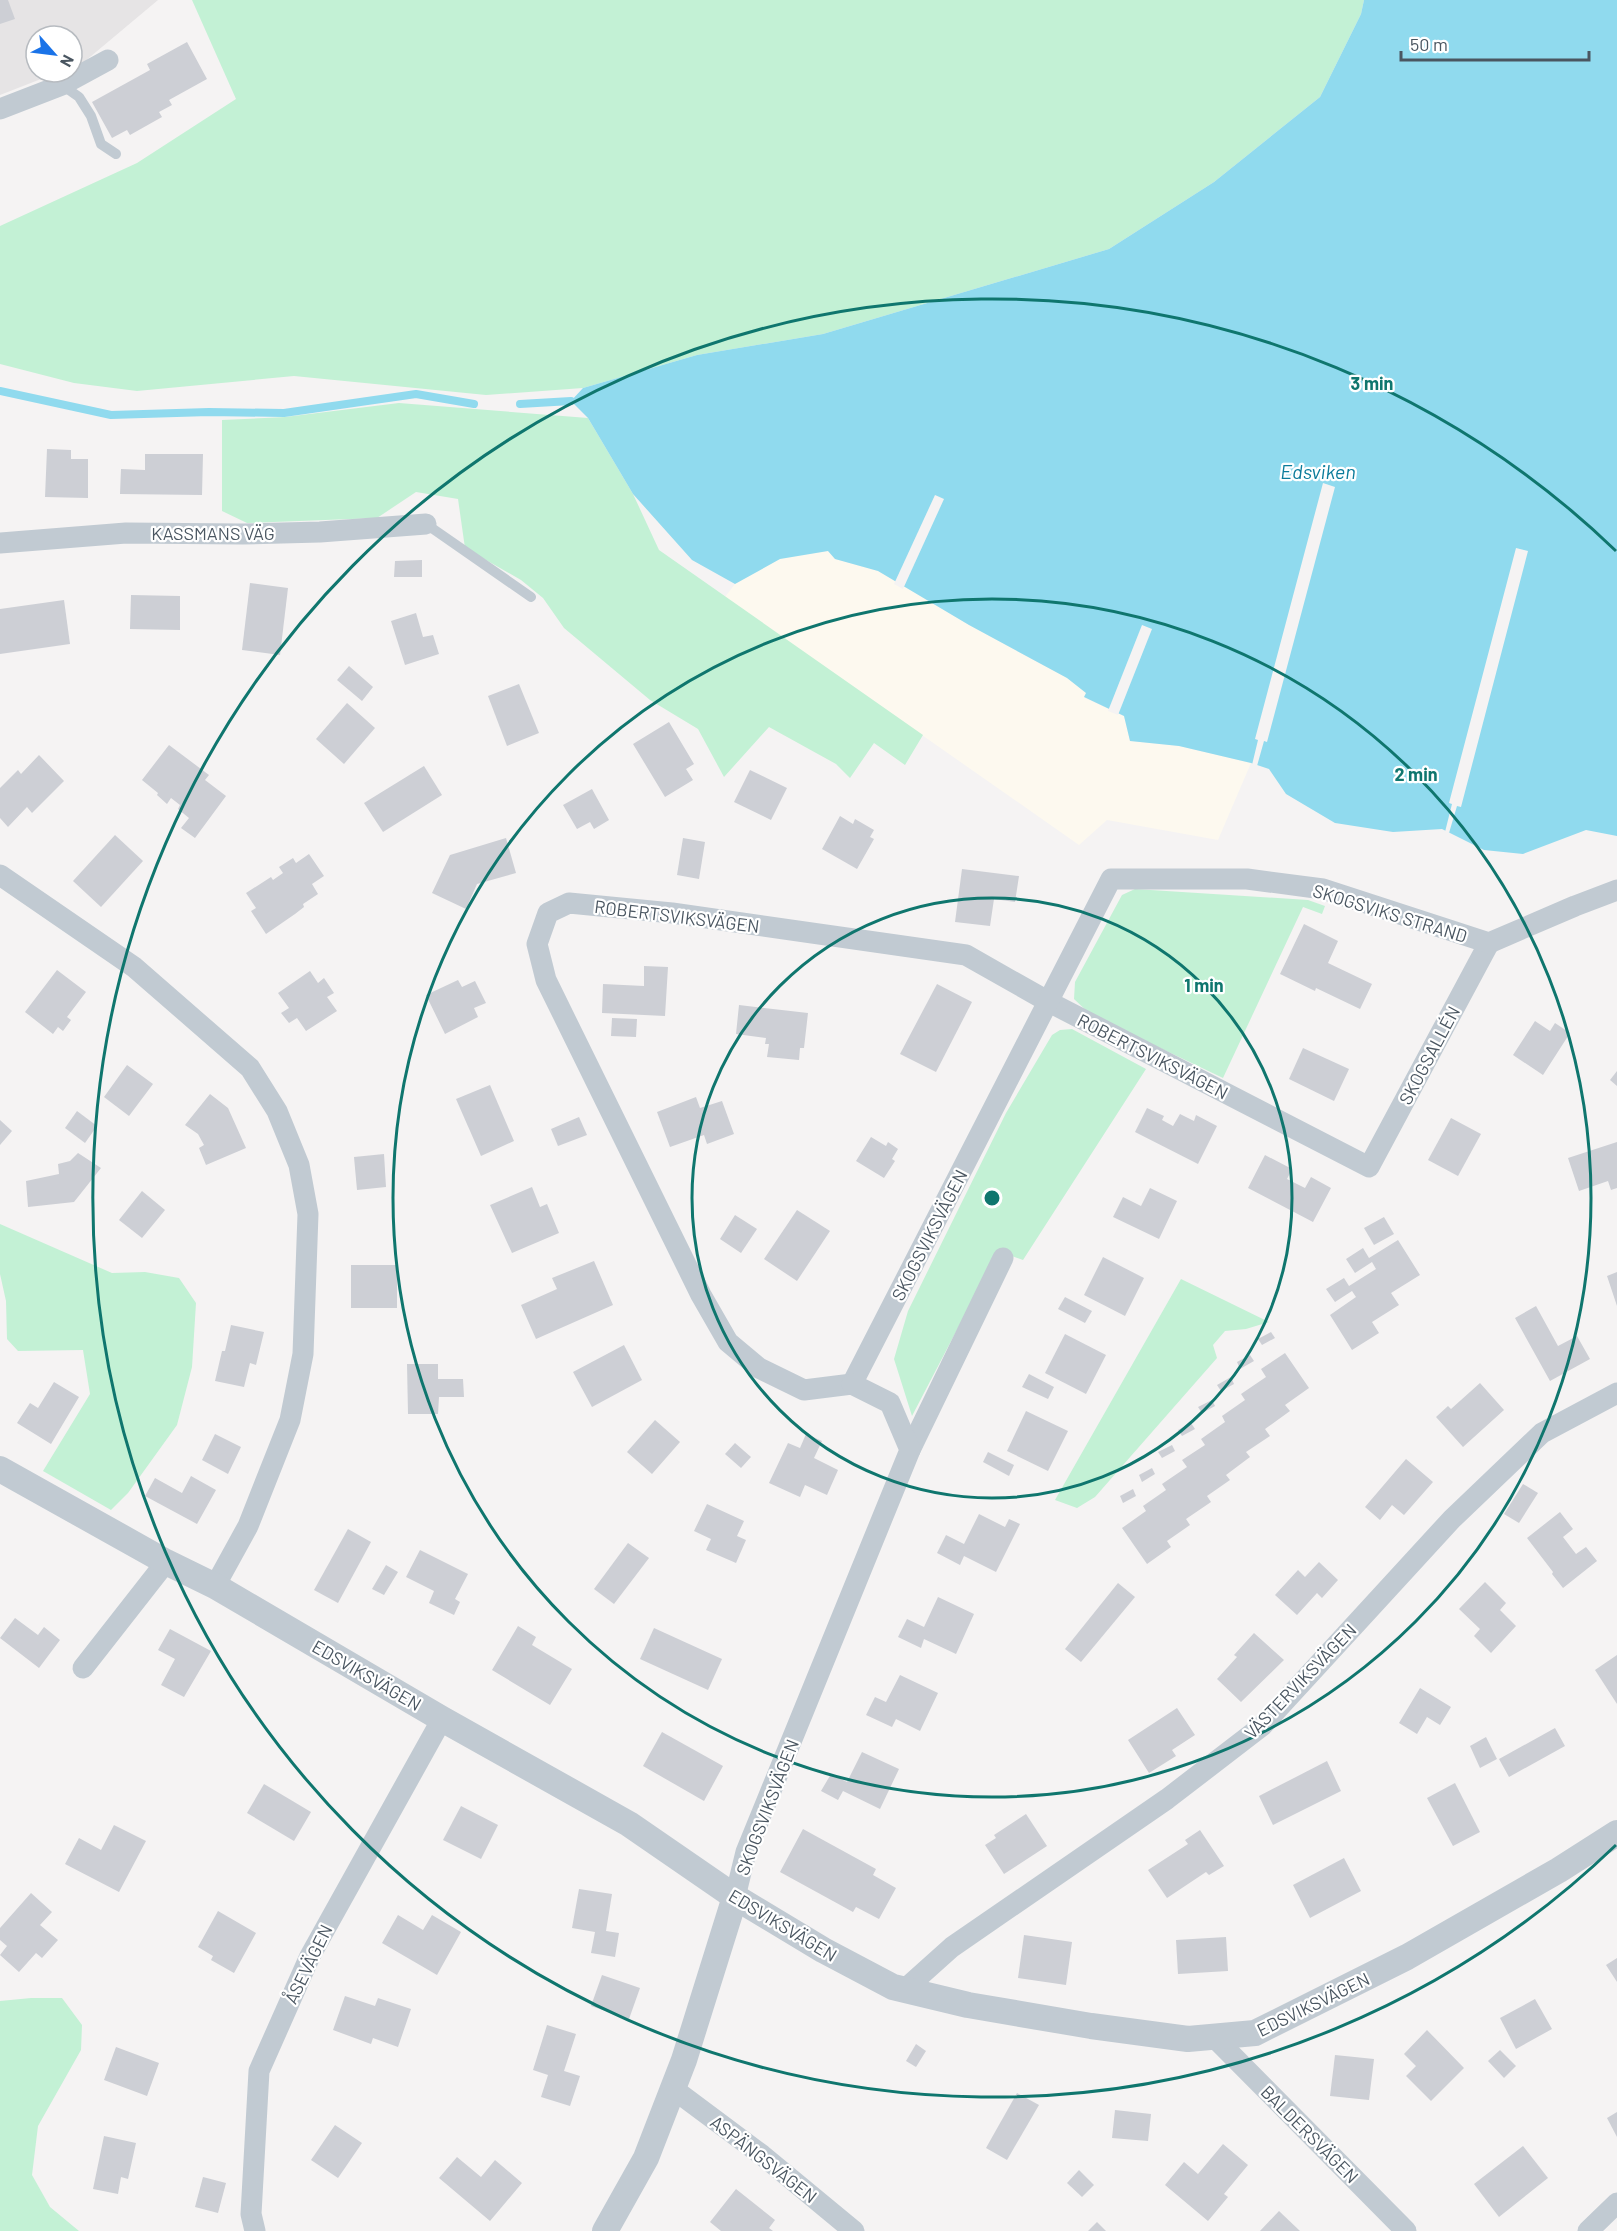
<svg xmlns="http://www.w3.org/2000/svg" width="1617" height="2231" viewBox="0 0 1617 2231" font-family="Barlow,sans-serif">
<rect width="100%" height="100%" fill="#f5f3f3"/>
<polygon fill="#fdf9ef" points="828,551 835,559 878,571 969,625 1067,678 1087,693 1085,698 1124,716 1130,741 1179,746 1251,763 1218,840 1107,820 1079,845 725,597 735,584 780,558"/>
<polygon fill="#e6e4e5" points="0,0 158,0 84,62 72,67 72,36 36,36 36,72 59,72 0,95"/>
<g fill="#c3f1d5">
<polygon points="192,0 1364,0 1361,14 1320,97 1214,182 1109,249 823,334 697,355 583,388 486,395 294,376 137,391 74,383 0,364 0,226 137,163 236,99"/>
<polygon points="399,403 588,418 633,494 659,550 923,735 905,765 874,743 850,778 836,764 769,727 724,777 698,729 650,700 564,628 543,598 521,580 465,548 458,499 416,492 377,518 247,523 222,511 222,420 285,417"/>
<polygon points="1135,889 1308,900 1325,906 1322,914 1303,907 1223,1078 1091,1015 1074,999 1075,982 1122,895"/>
<polygon points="1072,1029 1146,1069 1023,1260 998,1251 912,1416 894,1359 908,1311 1006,1113 1052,1035 1060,1030"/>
<polygon points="0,1224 112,1273 145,1272 179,1278 196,1303 192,1367 177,1425 128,1493 111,1510 43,1471 90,1394 83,1350 18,1351 7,1339 6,1301 0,1274"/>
<polygon points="1181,1279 1269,1322 1246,1329 1225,1331 1213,1345 1217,1358 1095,1497 1077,1508 1055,1500"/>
<polygon points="31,1998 62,1998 82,2025 81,2050 38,2126 32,2175 50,2207 79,2231 0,2231 0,2001"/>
</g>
<polygon fill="#90daee" points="1364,0 1617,0 1617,836 1586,830 1523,854 1484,850 1442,829 1393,832 1335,823 1286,794 1269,769 1251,763 1179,746 1130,741 1124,716 1084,697 1086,693 1067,678 969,625 878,571 835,559 828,551 780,559 735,584 692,560 633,494 588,418 571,401 583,388 697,355 823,334 1109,249 1214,182 1320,97 1361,14"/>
<g fill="#f5f3f3">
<polygon points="1323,483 1335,487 1267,742 1264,741 1257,766 1252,765 1258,740 1255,739"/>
<polygon points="935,495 944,499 903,589 894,584"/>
<polygon points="1516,548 1528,551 1461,807 1457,806 1449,833 1445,832 1452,804 1449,803"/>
<polygon points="1142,625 1152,629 1118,715 1108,711"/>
</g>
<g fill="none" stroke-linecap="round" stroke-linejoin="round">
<g stroke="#90daee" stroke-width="8">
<polyline points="0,391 111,415 209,412 284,413 416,394 474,404"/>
<polyline points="520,404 571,401"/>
</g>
</g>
<g fill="#cdcfd5">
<polygon points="0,0 8,0 15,19 0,24"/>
<polygon points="187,42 207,79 169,100 172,105 159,112 162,117 130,135 127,130 112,138 92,102 150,70 147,64"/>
<polygon points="47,449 71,450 71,459 88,459 88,498 45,497"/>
<polygon points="145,454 203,454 202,495 120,494 121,469 145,470"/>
<polygon points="422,560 422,577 394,577 395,561"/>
<polygon points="250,583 288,588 280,655 242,650"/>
<polygon points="131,595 180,596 180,630 130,629"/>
<polygon points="64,600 70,644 0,654 0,609"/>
<polygon points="416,613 423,637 433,635 439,654 405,665 391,621"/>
<polygon points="349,666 373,687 362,701 337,680"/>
<polygon points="519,684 539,733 507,746 488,696"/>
<polygon points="347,703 375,728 344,764 316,739"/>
<polygon points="669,722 694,764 686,769 693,780 665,797 633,744"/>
<polygon points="169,745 209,775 205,780 226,796 195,838 181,828 189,818 178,809 180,805 171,798 167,804 157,795 158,793 142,780"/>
<polygon points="39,755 64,781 32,813 27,807 8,827 0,818 0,788 18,770 21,774"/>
<polygon points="424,766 442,795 383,832 364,803"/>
<polygon points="750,770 787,788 771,820 734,802"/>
<polygon points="592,789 609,820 594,829 590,822 577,829 563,805"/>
<polygon points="840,816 853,824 855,819 874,830 870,837 874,839 857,869 822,849"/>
<polygon points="115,835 143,861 101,907 73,881"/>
<polygon points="506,838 516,873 477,884 466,909 432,893 450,855"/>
<polygon points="683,838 705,842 699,879 677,875"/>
<polygon points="309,854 324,876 312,884 318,894 303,904 304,907 295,914 266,934 251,911 256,908 246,893 271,877 273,880 283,873 279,867 293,858 296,863"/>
<polygon points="962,869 1019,876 1015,902 994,899 990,926 955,922"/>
<polygon points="1304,924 1338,941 1328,963 1372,984 1360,1009 1316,988 1315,991 1280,974"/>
<polygon points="644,966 668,967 665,1016 602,1013 603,984 644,986"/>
<polygon points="57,970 86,992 67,1017 71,1020 63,1031 58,1027 53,1034 25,1012"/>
<polygon points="310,971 318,983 324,978 334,993 327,997 337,1011 306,1031 297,1018 289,1023 281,1013 289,1008 278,993"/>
<polygon points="458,980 462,987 475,981 486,1003 474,1008 478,1017 445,1034 426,995"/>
<polygon points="937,984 972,1002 936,1072 900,1054"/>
<polygon points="739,1005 808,1013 804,1048 800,1048 799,1060 767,1057 769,1044 765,1044 766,1038 736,1034"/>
<polygon points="612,1018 637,1019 636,1037 611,1036"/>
<polygon points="1535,1021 1550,1031 1555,1023 1570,1033 1543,1075 1513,1055"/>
<polygon points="1303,1048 1349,1069 1334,1101 1289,1079"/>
<polygon points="127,1065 153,1084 129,1116 104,1097"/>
<polygon points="1617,1071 1617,1086 1610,1080"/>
<polygon points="490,1085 514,1141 481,1156 456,1099"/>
<polygon points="210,1094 228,1108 246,1148 206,1165 199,1148 204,1145 198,1134 185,1125"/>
<polygon points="696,1097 700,1108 722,1101 734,1134 707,1144 704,1135 670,1147 657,1112"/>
<polygon points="1147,1108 1164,1116 1162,1120 1173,1126 1180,1114 1194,1121 1196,1115 1217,1126 1198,1164 1135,1132"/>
<polygon points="77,1111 97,1126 85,1143 65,1128"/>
<polygon points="579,1117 587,1135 558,1146 551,1129"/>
<polygon points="1451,1118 1481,1134 1458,1176 1428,1160"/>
<polygon points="0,1120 12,1131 0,1145"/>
<polygon points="871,1137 886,1146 888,1142 898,1149 892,1159 895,1161 884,1178 856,1161"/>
<polygon points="1617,1142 1617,1188 1611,1190 1608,1181 1579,1191 1568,1158"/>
<polygon points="78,1153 101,1168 74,1202 28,1207 26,1181 59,1174 58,1164 70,1161"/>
<polygon points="384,1154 386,1187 357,1190 354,1157"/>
<polygon points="1265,1155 1292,1169 1287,1179 1305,1188 1311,1177 1331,1188 1313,1222 1248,1188"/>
<polygon points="532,1187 540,1207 547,1204 559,1233 512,1253 490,1205"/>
<polygon points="1150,1188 1177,1201 1159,1239 1113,1217 1123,1197 1141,1206"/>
<polygon points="142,1191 165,1210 142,1238 119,1220"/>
<polygon points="797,1210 830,1231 797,1281 764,1259"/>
<polygon points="735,1215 757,1229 741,1253 720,1239"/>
<polygon points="1384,1217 1394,1234 1374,1245 1364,1228"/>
<polygon points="1398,1240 1420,1275 1391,1293 1399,1305 1372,1322 1379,1333 1352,1350 1330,1315 1356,1297 1352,1291 1335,1302 1326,1289 1344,1278 1349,1286 1376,1269 1372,1262 1355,1273 1346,1259 1363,1248 1369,1258"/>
<polygon points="1103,1257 1144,1278 1125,1316 1084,1295"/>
<polygon points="594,1261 613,1305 536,1339 521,1305 557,1289 552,1278"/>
<rect x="351" y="1265" width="46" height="43"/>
<polygon points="1617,1272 1617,1306 1607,1276"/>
<polygon points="1065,1297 1092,1311 1085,1323 1058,1309"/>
<polygon points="1536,1306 1558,1346 1577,1336 1590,1359 1550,1381 1515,1318"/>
<polygon points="231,1325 264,1332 256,1365 250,1363 244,1387 215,1381 222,1351 225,1351"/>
<polygon points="1271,1332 1275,1338 1262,1345 1258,1339"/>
<polygon points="1065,1334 1106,1355 1086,1394 1045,1373"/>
<polygon points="624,1345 642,1380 592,1407 573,1372"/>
<polygon points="1285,1353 1309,1388 1285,1405 1290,1411 1265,1429 1270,1436 1246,1452 1250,1457 1226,1475 1230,1480 1207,1496 1211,1502 1186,1519 1190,1525 1167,1541 1171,1547 1147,1564 1122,1528 1146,1511 1143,1506 1166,1490 1162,1484 1187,1467 1182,1460 1205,1445 1201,1439 1225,1422 1222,1416 1245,1400 1241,1394 1266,1377 1261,1369"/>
<polygon points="1250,1355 1254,1361 1240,1369 1237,1362"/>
<polygon points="407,1364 438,1364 438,1379 463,1379 464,1397 439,1397 438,1414 408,1414"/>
<polygon points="1029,1374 1054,1387 1048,1399 1022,1387"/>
<polygon points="1231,1377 1234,1384 1221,1391 1217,1385"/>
<polygon points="54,1382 79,1397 51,1444 17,1423 30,1403 38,1408"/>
<polygon points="1480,1383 1504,1410 1463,1447 1436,1417 1448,1406 1451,1409"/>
<polygon points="1212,1400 1215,1406 1202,1413 1198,1407"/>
<polygon points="1026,1411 1068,1431 1048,1471 1007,1451"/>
<polygon points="655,1420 680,1442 652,1474 627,1452"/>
<polygon points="1191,1423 1195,1429 1182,1436 1178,1430"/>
<polygon points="215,1434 241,1447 228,1474 202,1460"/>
<polygon points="806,1434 822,1441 814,1458 838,1470 827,1495 805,1485 800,1497 769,1483 788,1443 800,1448"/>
<polygon points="735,1443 751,1457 741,1468 725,1454"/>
<polygon points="1172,1445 1175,1451 1162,1458 1158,1452"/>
<polygon points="988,1452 1014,1465 1009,1476 983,1462"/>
<polygon points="1406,1459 1433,1482 1404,1515 1392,1505 1380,1520 1365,1507"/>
<polygon points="1152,1468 1155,1474 1142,1482 1139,1475"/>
<polygon points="191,1476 216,1490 197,1524 145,1496 155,1478 182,1493"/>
<polygon points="1523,1484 1538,1493 1519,1523 1504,1514"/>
<polygon points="1133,1489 1136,1496 1123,1503 1120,1496"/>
<polygon points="707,1504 744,1521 737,1536 746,1540 736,1563 706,1550 711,1539 694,1531"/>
<polygon points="1560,1512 1573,1529 1563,1537 1576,1554 1586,1547 1597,1561 1563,1588 1552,1574 1553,1572 1527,1538"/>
<polygon points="979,1514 1005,1527 1009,1519 1020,1524 996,1572 964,1556 960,1565 937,1553 946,1535 964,1544"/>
<polygon points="348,1529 371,1542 338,1603 314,1590"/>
<polygon points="628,1543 649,1558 614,1604 594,1589"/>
<polygon points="420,1550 468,1574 455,1599 460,1602 454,1615 429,1603 434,1591 406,1577"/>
<polygon points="1319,1562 1338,1580 1322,1598 1317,1593 1297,1615 1275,1595 1298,1570 1305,1577"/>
<polygon points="386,1565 398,1572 384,1595 372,1589"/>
<polygon points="1485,1582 1506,1603 1500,1610 1516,1626 1491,1653 1474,1636 1480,1629 1459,1609"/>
<polygon points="1118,1583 1135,1597 1081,1662 1065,1649"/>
<polygon points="938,1597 974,1614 956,1654 924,1639 921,1648 898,1637 907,1619 924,1627"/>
<polygon points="15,1618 38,1635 44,1627 60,1640 39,1668 0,1638"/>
<polygon points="518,1626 536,1637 532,1645 572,1669 550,1705 492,1670"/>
<polygon points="654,1628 722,1659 708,1690 640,1659"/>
<polygon points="170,1629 211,1651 184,1697 161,1685 175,1659 158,1650"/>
<polygon points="1254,1633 1284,1660 1241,1702 1217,1679 1237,1657 1234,1655"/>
<polygon points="1617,1655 1617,1704 1595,1670"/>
<polygon points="900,1675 938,1693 920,1731 896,1719 892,1727 866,1715 875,1697 886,1702"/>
<polygon points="1420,1688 1451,1707 1440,1725 1427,1717 1417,1734 1399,1723"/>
<polygon points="1177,1708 1195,1735 1172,1750 1176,1756 1149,1773 1128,1740"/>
<polygon points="1555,1728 1565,1746 1509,1777 1499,1759"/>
<polygon points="662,1732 723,1766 704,1801 643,1766"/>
<polygon points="1486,1737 1497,1759 1480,1768 1470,1746"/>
<polygon points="862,1752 899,1769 880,1809 843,1791 838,1800 821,1791 831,1774 847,1782"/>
<polygon points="1327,1761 1341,1791 1273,1825 1259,1796"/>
<polygon points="1455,1783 1480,1832 1453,1846 1427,1798"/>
<polygon points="264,1784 311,1812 294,1841 247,1813"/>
<polygon points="461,1806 498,1825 481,1859 443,1840"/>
<polygon points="1026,1814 1047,1846 1004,1874 985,1845 996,1838 994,1835"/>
<polygon points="114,1825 146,1841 119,1892 65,1864 79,1838 101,1850"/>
<polygon points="803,1829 876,1869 873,1875 896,1888 879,1919 856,1907 853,1912 780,1872"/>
<polygon points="1200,1830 1224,1866 1209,1875 1206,1872 1167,1898 1148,1870 1188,1844 1185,1840"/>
<polygon points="1344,1858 1361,1891 1310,1918 1293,1885"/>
<polygon points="579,1889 612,1894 606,1931 619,1933 615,1957 591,1953 595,1932 572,1928"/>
<polygon points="31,1893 52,1912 40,1925 58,1940 42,1958 36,1953 19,1972 0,1955 7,1946 0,1940 0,1928"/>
<polygon points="218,1911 256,1933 234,1973 211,1960 213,1956 198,1947"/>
<polygon points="398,1915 423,1930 432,1915 461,1932 437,1975 382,1943"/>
<polygon points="1024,1935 1072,1942 1066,1985 1018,1978"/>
<polygon points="1226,1937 1228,1971 1178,1974 1176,1940"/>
<polygon points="1617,1958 1617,1982 1606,1965"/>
<polygon points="602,1975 640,1988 629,2019 591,2006"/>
<polygon points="345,1996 375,2006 378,1998 411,2009 398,2047 373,2038 371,2044 333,2030"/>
<polygon points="1535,1999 1552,2029 1516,2049 1500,2018"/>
<polygon points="547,2025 576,2034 564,2071 580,2076 570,2106 541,2097 548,2075 533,2070"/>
<polygon points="1427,2030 1464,2068 1431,2101 1406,2076 1416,2066 1404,2054"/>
<polygon points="916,2044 926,2051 916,2067 906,2061"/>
<polygon points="116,2047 159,2063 147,2096 104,2080"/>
<polygon points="1500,2050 1516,2066 1504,2078 1488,2061"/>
<polygon points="1335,2055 1374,2059 1369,2100 1330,2096"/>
<polygon points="1017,2093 1039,2105 1007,2160 986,2148"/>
<polygon points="1115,2110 1151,2114 1148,2141 1112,2138"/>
<polygon points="1617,2112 1617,2137 1607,2118"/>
<polygon points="335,2125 362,2143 338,2178 311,2160"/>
<polygon points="104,2136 136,2143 128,2179 121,2177 118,2194 93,2189"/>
<polygon points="1223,2144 1248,2165 1224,2194 1228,2197 1208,2221 1165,2185 1184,2162 1198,2174"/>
<polygon points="1523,2146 1548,2178 1499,2217 1474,2184"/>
<polygon points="457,2157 481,2177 495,2160 522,2183 490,2221 439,2178"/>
<polygon points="1079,2170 1094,2185 1082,2197 1067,2183"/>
<polygon points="203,2177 226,2183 218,2213 195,2207"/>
<polygon points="736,2189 775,2220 769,2228 773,2231 721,2231 710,2222"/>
<polygon points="1279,2211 1300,2231 1260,2231"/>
<polygon points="1097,2222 1106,2231 1088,2231"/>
</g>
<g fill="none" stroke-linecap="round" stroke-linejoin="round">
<g stroke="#c1cad2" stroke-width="10">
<polyline points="62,85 79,97 91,116 101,144 116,154"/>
<polyline points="426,524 531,597"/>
</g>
<g stroke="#c1cad2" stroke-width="21">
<polyline points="0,109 62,85 108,60"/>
<polyline points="0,543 126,533 243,534 320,532 426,524"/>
<polyline points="0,875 134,967 250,1068 277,1111 299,1165 308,1214 303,1354 290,1420 248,1526 215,1586"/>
<polyline points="852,1384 804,1390 759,1368 728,1342 701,1295 546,980 537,944 548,913 569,903 672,913 966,955 1049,1002 1369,1167 1489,943"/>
<polyline points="852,1384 1111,879 1247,879 1323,889 1489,943 1575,906 1617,890"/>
<polyline points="910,1450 1003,1258"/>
<polyline points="83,1668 166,1562"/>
<polyline points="735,1897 746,1852 910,1450 890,1403 852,1384"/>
<polyline points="904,1990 952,1947 1167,1799 1262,1726 1452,1519 1542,1433 1617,1393"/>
<polyline points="1214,2037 1406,2231"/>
<polyline points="672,2088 762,2155 854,2231"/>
<polyline points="255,2231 251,2214 259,2071 310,1956 442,1719"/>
<polyline points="1588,2231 1617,2203"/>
</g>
<g stroke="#c1cad2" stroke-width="26">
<polyline points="0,1469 166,1562 215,1586 442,1719 629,1824 735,1897 823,1950 893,1987 968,2005 1091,2026 1188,2039 1255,2033 1407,1957 1559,1870 1617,1833"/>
<polyline points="605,2231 646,2158 684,2060 735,1897"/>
</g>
</g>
<g fill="none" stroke="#0f766e" stroke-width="3">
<circle cx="992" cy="1198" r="300"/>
<circle cx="992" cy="1198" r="599"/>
<path d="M1616 1845A899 899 0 1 1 1616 551"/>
</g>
<g text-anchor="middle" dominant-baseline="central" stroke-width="4.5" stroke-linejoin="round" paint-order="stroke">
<g font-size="18" fill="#4a5661" stroke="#fff">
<text x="213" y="533">KASSMANS VÄG</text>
<text transform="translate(1390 913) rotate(17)">SKOGSVIKS STRAND</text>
<text transform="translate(677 916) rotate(7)">ROBERTSVIKSVÄGEN</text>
<text transform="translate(1429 1055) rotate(-62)">SKOGSALLÉN</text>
<text transform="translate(1153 1056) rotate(27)">ROBERTSVIKSVÄGEN</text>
<text transform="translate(929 1235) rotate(-63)">SKOGSVIKSVÄGEN</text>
<text transform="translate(367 1675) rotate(30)">EDSVIKSVÄGEN</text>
<text transform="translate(1300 1681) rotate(-46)">VÄSTERVIKSVÄGEN</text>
<text transform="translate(767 1807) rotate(-69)">SKOGSVIKSVÄGEN</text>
<text transform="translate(783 1925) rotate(31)">EDSVIKSVÄGEN</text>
<text transform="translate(308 1964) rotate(-64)">ÅSEVÄGEN</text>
<text transform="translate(1313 2004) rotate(-26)">EDSVIKSVÄGEN</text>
<text transform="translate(1310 2134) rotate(45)">BALDERSVÄGEN</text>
<text transform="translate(764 2159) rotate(38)">ASPÄNGSVÄGEN</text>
</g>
<g font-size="20" font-style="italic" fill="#0c7c9b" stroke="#fff">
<text x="1318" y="471">Edsviken</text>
</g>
</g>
<circle cx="992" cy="1198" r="9" fill="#0f766e" stroke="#fff" stroke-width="3"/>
<g font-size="18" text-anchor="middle" font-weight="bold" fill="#0f766e" stroke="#fff" stroke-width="4.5" stroke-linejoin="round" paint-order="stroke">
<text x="1372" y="390">3 min</text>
<text x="1416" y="781">2 min</text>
<text x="1204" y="992">1 min</text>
</g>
<g transform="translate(54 54) rotate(118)"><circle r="28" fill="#ffffff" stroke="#b7bbc0" stroke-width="1.5"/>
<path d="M0-4.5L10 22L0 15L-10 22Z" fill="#1a73e8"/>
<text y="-9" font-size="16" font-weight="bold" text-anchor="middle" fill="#4a5661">N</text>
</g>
<path d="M1401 51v9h188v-9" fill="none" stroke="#4a5661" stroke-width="3"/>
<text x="1410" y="51" font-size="18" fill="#4a5661" stroke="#ffffff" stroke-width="4.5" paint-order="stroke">50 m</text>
</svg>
